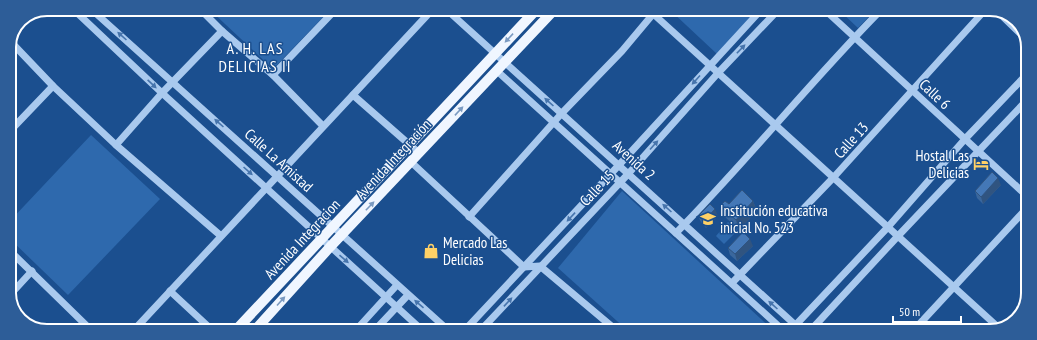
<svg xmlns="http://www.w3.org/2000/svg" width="1037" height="340" viewBox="0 0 1037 340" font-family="'PT Sans Narrow',sans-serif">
<rect width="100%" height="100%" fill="#1b4f8f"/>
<g fill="#2e69ad">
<polygon points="209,9 321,9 326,14 273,69"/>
<polygon points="670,10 757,10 717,54"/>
<polygon points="839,10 875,10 858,28"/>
<polygon points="91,135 160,199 68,295 9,238 9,222"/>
<polygon points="622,191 774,331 627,330 558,268"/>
<polygon points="728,222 738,230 724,244 716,236"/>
</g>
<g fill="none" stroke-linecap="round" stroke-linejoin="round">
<g stroke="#a9c9ee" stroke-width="7">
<polyline points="73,9 162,93 422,330"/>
<polyline points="91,9 448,330"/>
<polyline points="200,9 222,31 273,75 323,126"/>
<polyline points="447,10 802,331"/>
<polyline points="649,10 999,328"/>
<polyline points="825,10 1027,196"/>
<polyline points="996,10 1026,39"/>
<polyline points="11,42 53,86 116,145 221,236"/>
<polyline points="497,71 784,331"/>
<polyline points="273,75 336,9"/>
<polyline points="353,95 419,153"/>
<polyline points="9,132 53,86"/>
<polyline points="116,145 162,93 222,31"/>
<polyline points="411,162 524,267 540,266 616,330"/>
<polyline points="469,217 562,113 622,51 653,14"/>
<path d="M 676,233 C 747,161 810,82 881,10"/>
<polyline points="9,250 91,330"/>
<polyline points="732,283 833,178 985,10"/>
<polyline points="170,291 212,330"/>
<polyline points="9,296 32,271"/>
<polyline points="134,330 432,10"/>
<polyline points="356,330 397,285"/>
<polyline points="375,330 408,295"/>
<polyline points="465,330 619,165 761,10"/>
<polyline points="481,330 629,173 718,73 778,10"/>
<polyline points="790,331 888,227 965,139 1028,73"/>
<polyline points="810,331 898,236 1028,99"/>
<polyline points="913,331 1027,208"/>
</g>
<g stroke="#f0f6ff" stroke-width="10">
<polyline points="236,330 536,10"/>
<polyline points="255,330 330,247 554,10"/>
</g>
</g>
<g fill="#3a679d">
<polygon points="1001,185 983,204 977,198 975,191"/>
<polygon points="753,201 757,211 739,230 724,216 720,206"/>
<polygon points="698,216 718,216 706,228 701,222"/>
<polygon points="753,246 737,261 730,255 728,248"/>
</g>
<g fill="#305480">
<polygon points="998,178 1001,185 983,204 981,197"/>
<polygon points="753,201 757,211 739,230 736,220"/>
<polygon points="715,209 718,216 706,228 704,221"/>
<polygon points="750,239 753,246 737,261 735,254"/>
</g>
<g fill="#4478b7" stroke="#305480">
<polygon points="992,172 998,178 981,197 975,191"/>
<polygon points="742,190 753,201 736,220 720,206 725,201 729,204"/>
<polygon points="710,204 715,209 704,221 698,216"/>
<polygon points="743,232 750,239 735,254 728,248"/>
</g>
<defs><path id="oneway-solid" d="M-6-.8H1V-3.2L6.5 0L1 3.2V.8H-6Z"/></defs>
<g fill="#4674ac">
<use href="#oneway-solid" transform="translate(122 36) rotate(-138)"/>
<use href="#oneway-solid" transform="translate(741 49) rotate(-46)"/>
<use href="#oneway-solid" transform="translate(696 80) rotate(132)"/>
<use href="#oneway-solid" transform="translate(152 84) rotate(43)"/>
<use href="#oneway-solid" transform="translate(549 102) rotate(-138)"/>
<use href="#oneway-solid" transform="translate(219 123) rotate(-138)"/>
<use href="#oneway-solid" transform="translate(654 145) rotate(-48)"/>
<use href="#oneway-solid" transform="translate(248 171) rotate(42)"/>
<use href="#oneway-solid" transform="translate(667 208) rotate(-138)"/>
<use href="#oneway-solid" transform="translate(571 217) rotate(133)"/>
<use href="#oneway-solid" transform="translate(344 259) rotate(41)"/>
<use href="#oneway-solid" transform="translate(508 302) rotate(-47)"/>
<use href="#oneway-solid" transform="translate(419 304) rotate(-139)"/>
<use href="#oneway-solid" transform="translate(773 305) rotate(-138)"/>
</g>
<g fill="#7b9ac1">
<use href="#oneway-solid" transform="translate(509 38) rotate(133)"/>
<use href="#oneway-solid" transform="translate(459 111) rotate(-47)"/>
<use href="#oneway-solid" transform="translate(370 206) rotate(-46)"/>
<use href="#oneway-solid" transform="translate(281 301) rotate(-48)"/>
</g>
<defs>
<g id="hotel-bare" transform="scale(1.2)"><path d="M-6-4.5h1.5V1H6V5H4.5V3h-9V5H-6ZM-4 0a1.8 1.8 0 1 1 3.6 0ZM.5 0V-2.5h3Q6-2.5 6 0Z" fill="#ffd166" stroke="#1b4f8f" stroke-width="2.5" paint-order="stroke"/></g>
<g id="school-bare" transform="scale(1.2)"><path d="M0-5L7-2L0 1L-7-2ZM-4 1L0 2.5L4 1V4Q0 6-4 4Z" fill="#ffd166" stroke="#1b4f8f" stroke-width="2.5" paint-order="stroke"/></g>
<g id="shop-bare" transform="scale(1.2)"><path d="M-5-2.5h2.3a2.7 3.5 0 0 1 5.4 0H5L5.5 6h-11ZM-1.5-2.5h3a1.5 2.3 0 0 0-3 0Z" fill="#ffd166" stroke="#1b4f8f" stroke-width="2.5" paint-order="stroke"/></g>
</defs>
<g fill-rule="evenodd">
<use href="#hotel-bare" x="981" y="164"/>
<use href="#school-bare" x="708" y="219"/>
<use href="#shop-bare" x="431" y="251"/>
</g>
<g text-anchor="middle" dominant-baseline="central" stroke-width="3" stroke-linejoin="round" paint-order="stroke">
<g font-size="15" fill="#fff" stroke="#1b4f8f">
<text transform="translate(935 94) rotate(43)">Calle 6</text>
<text transform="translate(851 140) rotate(-48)">Calle 13</text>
<text transform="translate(393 159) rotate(-47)">Avenida Integración</text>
<text transform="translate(279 160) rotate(42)">Calle La Amistad</text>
<text transform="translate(634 160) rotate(42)">Avenida 2</text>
<text transform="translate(597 188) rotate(-46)">Calle 15</text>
<text transform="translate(302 239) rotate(-47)">Avenida Integracion</text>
</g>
<g font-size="15" fill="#fff" stroke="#1b4f8f" text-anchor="start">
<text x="969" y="155" text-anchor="end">Hostal Las<tspan x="969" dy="17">Delicias</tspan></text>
<text x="720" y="210">Institución educativa<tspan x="720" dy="17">inicial No. 523</tspan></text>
<text x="443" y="242">Mercado Las<tspan x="443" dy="17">Delicias</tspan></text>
</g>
<g font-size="16" letter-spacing="1" fill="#fff" stroke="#1b4f8f">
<text x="255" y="48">A. H. LAS<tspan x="255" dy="18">DELICIAS II</tspan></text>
</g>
</g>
<path d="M0 0H1037V340H0ZM47 16H990A31 31 0 0 1 1021 47V293A31 31 0 0 1 990 324H47A31 31 0 0 1 16 293V47A31 31 0 0 1 47 16Z" fill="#2d5d98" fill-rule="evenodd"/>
<path fill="none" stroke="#fff" stroke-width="2" d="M47 16H990A31 31 0 0 1 1021 47V293A31 31 0 0 1 990 324H47A31 31 0 0 1 16 293V47A31 31 0 0 1 47 16Z"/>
<path d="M893 316v6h68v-6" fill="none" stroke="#ffffff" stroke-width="2"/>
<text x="899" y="316" font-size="12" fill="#ffffff" stroke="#1b4f8f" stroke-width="3" paint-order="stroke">50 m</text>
</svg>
